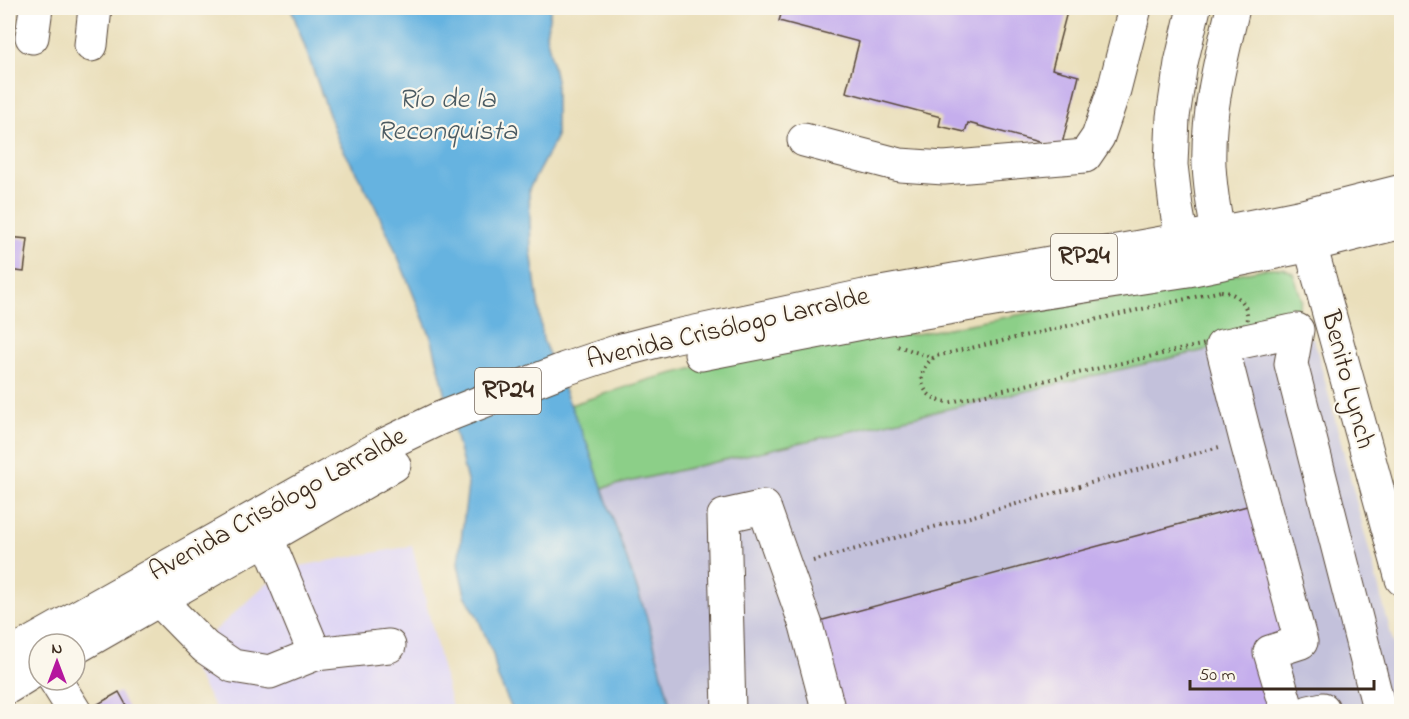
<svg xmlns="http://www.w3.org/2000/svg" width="1409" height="719" viewBox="0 0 1409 719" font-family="'Indie Flower',sans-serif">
<rect width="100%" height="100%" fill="#fbf7ec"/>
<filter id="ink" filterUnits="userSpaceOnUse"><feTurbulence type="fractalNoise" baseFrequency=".0167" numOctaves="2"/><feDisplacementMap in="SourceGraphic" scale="12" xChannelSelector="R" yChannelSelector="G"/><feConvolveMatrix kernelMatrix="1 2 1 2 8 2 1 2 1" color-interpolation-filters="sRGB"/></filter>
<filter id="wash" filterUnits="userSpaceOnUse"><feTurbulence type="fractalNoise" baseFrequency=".008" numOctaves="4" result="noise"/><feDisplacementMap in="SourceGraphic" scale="24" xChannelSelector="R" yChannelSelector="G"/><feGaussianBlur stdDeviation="1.35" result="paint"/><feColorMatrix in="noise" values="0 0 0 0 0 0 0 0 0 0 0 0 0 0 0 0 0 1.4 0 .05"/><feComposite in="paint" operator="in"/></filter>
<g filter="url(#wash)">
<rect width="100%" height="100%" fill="#eadfbb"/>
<polygon fill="#ded5f5" points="412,546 453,711 217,711 186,657 266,584 294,567"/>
<polygon fill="#c3c1db" points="1297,330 1314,339 1401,673 1401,711 672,711 647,618 602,488"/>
<polygon fill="#8ccf88" stroke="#647c53" stroke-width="1.5" points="1269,268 1284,268 1293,273 1302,300 1289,331 602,488 589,449 570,405 651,379 755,353 884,327 911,335"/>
<polygon fill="#66b3e0" stroke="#506e7f" stroke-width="1.5" points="291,8 551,8 546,34 556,80 556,138 529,189 531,250 543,340 589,449 647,618 672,711 513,711 498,678 493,654 477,616 465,595 458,564 468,485 432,340 393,245 374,204 338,140"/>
<g id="blocks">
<g fill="#c5aeed">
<polygon points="783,8 1068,8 1052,69 1079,76 1061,148 968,123 965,132 939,126 941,117 846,92 859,42 779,21"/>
<polygon points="8,237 28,239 24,272 8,270"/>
<polygon points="1262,502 1300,640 1268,648 1286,712 831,712 808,624"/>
<polygon points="119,692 130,712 84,712"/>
</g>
</g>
</g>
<g filter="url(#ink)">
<use href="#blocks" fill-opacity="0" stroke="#554536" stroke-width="1.5"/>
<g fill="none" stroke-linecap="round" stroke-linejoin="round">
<g stroke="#554536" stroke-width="35">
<g id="minor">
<polyline points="32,37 36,8"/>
<polyline points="91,45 95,8"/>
<polyline points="804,140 900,165 944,168 1085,156 1098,137 1114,90 1135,8"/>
<polyline points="1303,219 1402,579"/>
<path d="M 1224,261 C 1217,230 1211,199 1209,166 C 1207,112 1221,59 1233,8"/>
<polyline points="1187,266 1176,207 1171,165 1173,117 1181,63 1194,8"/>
<polyline points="267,538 315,654"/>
<polyline points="159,600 205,647 233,666 270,672 315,654 389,646"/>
<polyline points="55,680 75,712"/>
<polyline points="729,712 724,516 764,507 806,625 829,712"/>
<polyline points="1288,712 1270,652 1301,642 1246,440 1222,346 1297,330 1291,364 1380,712"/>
<polyline points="1309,712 1323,709 1323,712"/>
</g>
</g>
<g stroke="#554536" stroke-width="35">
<g id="major">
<polyline points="701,354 872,321 994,300 1188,270 1310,245 1402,222"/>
<polyline points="75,648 394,465"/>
<polyline points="8,656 384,445 438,419 565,369 622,350 672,337 864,296 1218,233 1303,216 1402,191"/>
<polyline points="8,687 39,668"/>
</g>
</g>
<g stroke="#554536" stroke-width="4" stroke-dasharray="1.5 4.5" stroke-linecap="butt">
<path d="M 1221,291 C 1252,295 1257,329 1227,339 L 951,402 C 921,402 911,372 936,356 Z"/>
<polyline points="898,346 933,358"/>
<polyline points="813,561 1219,447"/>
</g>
<use href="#minor" stroke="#fff" stroke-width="33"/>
<use href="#major" stroke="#fff" stroke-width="33"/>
</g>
</g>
<g text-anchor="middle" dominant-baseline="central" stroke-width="4.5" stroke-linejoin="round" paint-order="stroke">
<g fill="#fbf7ec" stroke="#75685c" stroke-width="1.5">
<rect x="1051" y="234" width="66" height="46" rx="4.5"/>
<rect x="475" y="368" width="66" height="46" rx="4.5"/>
</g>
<g font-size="26" font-weight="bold" fill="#3b2a1e">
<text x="1084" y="257">RP24</text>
<text x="508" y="391">RP24</text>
</g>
<g font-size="27" fill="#3b2a1e" stroke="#fbf7ec">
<text transform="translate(728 329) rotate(-13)">Avenida Crisólogo Larralde</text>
<text transform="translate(1347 380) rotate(75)">Benito Lynch</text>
<text transform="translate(278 505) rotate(-29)">Avenida Crisólogo Larralde</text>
</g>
<g font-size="28" font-style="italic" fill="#4a5a62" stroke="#fbf7ec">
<text x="447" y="100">Río de la<tspan x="447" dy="32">Reconquista</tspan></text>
</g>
</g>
<rect width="1409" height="719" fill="none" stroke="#fbf7ec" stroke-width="30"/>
<g transform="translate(57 662)"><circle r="28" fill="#fbf7ec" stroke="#aea59a" stroke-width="1.5"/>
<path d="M0-4.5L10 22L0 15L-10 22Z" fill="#b5179e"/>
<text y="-9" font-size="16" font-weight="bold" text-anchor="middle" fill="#3b2a1e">N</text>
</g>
<path d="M1190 680v9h184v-9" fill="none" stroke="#3b2a1e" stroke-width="3"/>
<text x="1199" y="680" font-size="18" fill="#3b2a1e" stroke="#fbf7ec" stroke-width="4.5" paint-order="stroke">50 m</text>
</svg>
